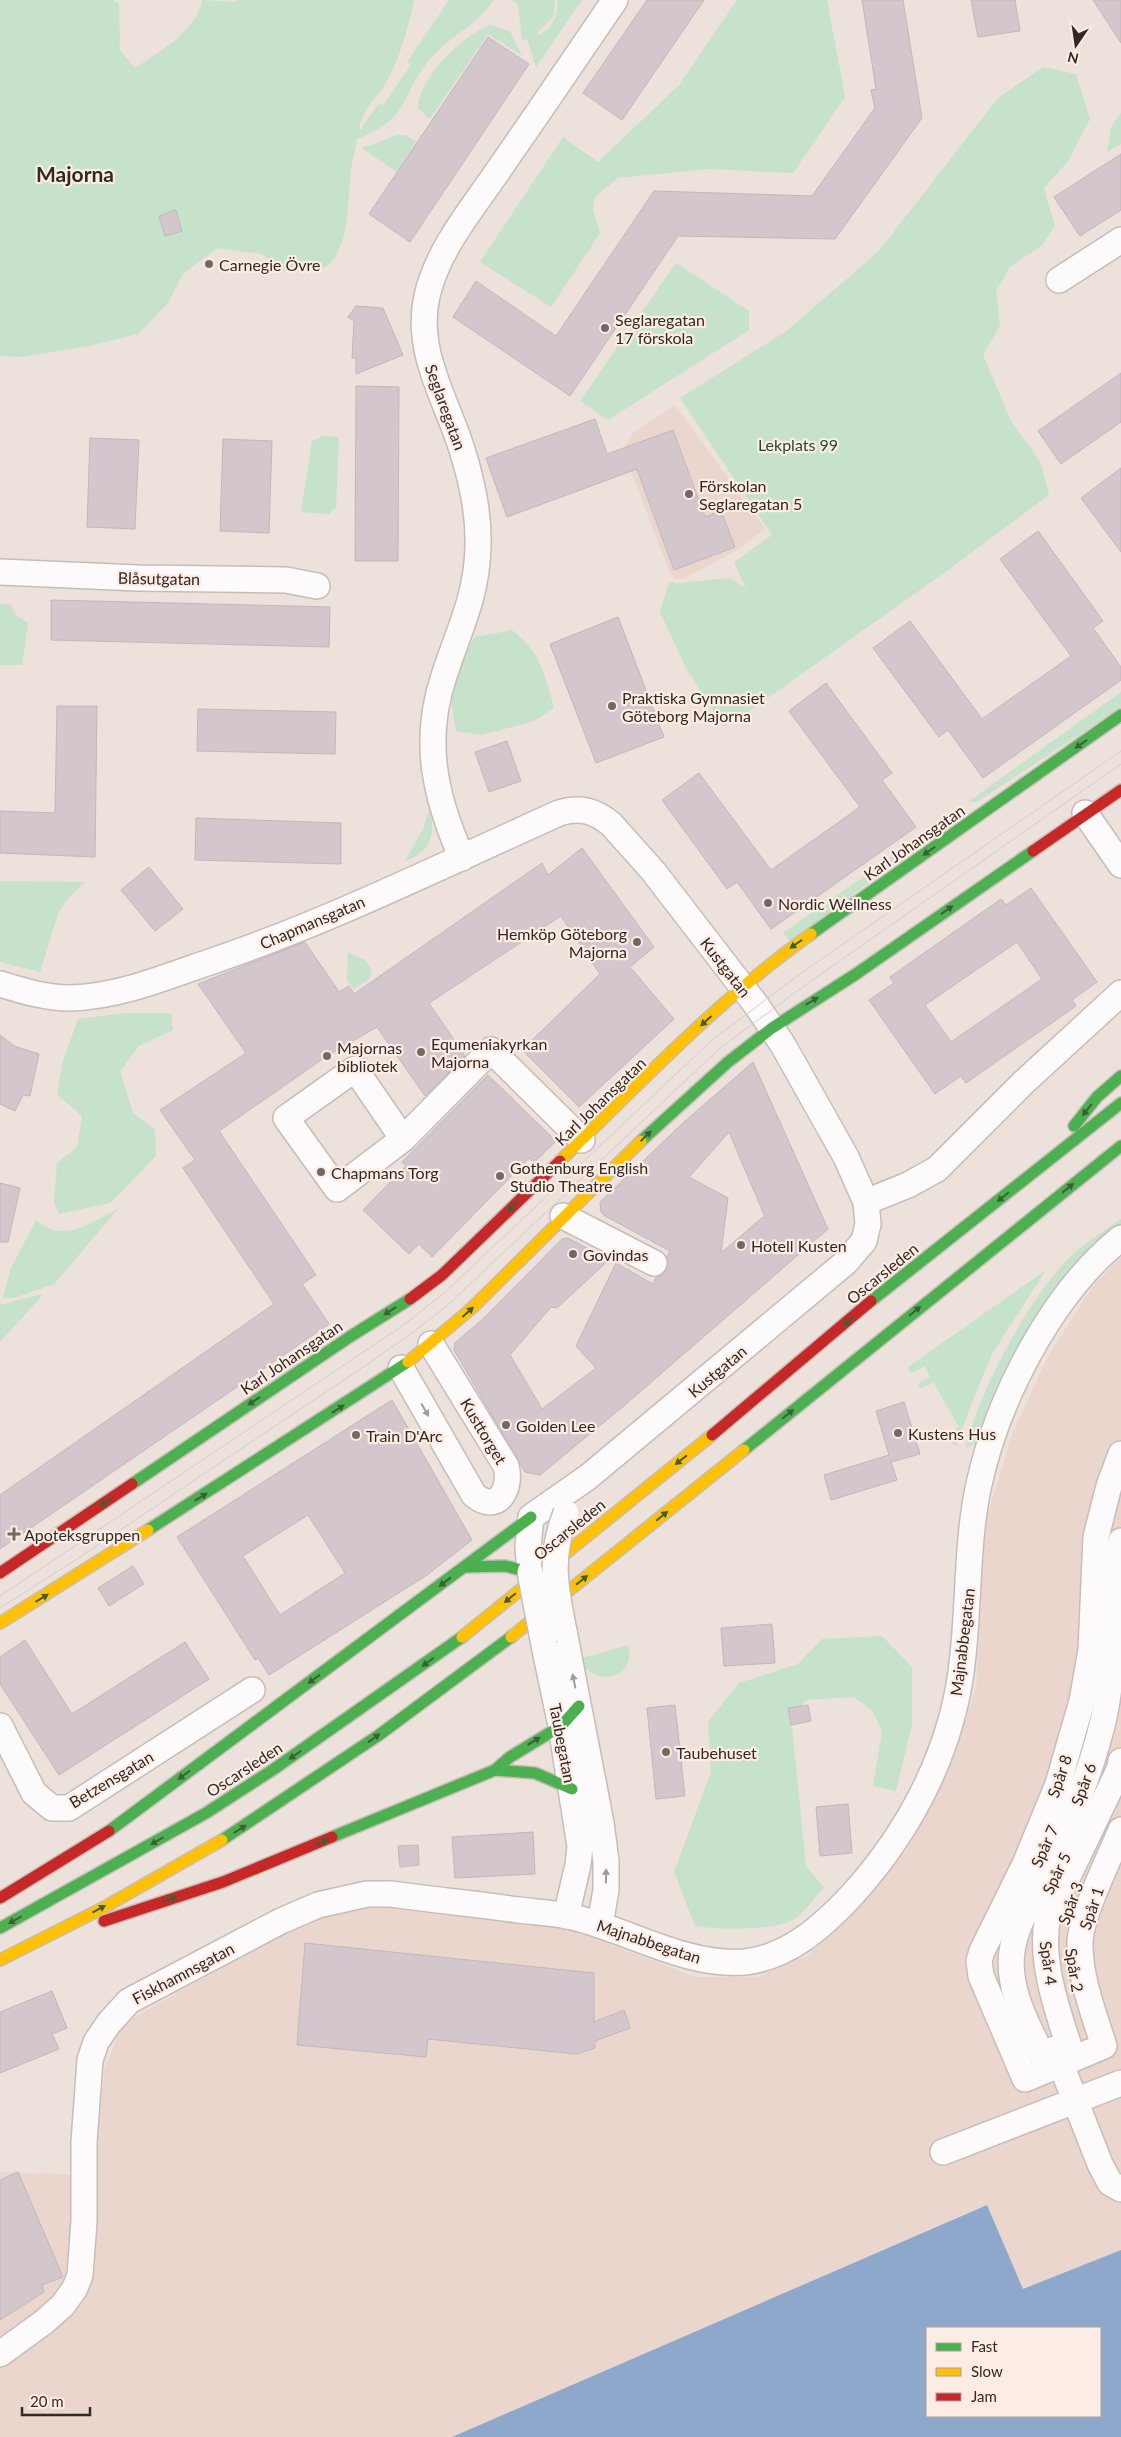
<svg xmlns="http://www.w3.org/2000/svg" width="1121" height="2437" viewBox="0 0 1121 2437" font-family="Lato,sans-serif">
<rect width="100%" height="100%" fill="#ece1db"/>
<g fill="#ebd6cd">
<polygon points="675,405 765,529 735,551 685,578 675,579 670,573 626,458 625,446 633,433"/>
<polygon points="1121,1257 1121,2250 1023,2289 986,2205 452,2437 0,2437 0,2172 95,2175 104,2072 122,2024 293,1928 366,1904 571,1929 695,1977 756,1977 807,1956 855,1911 908,1849 952,1761 976,1689 985,1524 1011,1437 1048,1356 1091,1289"/>
</g>
<g fill="#c6e2ca">
<path d="M 0,0 L 113,0 L 119,3 L 120,50 L 135,68 C 158,53 198,30 202,0 L 236,2 L 236,0 L 414,0 C 408,27 401,56 387,81 C 378,97 360,112 359,131 L 379,103 L 383,105 L 411,65 L 407,62 L 449,0 L 494,0 C 475,27 456,32 435,54 C 399,91 415,117 357,139 L 351,169 L 347,218 L 343,239 L 335,258 L 324,268 L 283,271 L 262,254 L 217,248 L 183,274 L 168,303 L 138,334 L 84,347 L 20,357 L 0,356 Z"/>
<path d="M 512,0 L 555,0 L 553,17 L 535,35 C 553,33 557,15 558,0 L 582,0 L 536,67 L 527,39 L 522,40 L 518,5 Z"/>
<polygon points="737,0 827,0 845,97 793,173 707,169 618,178 595,197 593,210 600,233 551,307 480,262 563,137 598,162 679,85"/>
<path d="M 490,25 L 510,31 L 522,56 L 488,34 L 430,119 L 418,108 C 419,78 463,35 490,25 Z"/>
<polygon points="1043,67 1076,74 1090,119 1068,161 1044,188 1055,226 1041,246 1010,267 996,291 1000,326 983,355 1011,421 1041,463 1049,495 944,573 752,709 723,727 685,666 660,612 669,582 678,583 730,578 746,589 734,562 772,535 680,398 785,332 878,252 998,98"/>
<polygon points="1121,113 1121,144 1107,152 1111,127"/>
<polygon points="398,135 405,135 416,142 396,172 362,148"/>
<polygon points="676,263 749,311 749,330 608,420 580,401"/>
<polygon points="321,436 339,437 336,507 329,514 301,512 312,440 319,439"/>
<polygon points="0,604 10,604 16,615 28,623 22,665 0,665"/>
<path d="M 512,630 C 542,654 544,673 554,708 L 534,721 L 482,735 L 456,731 C 447,685 451,676 475,637 Z"/>
<polygon points="1121,692 1121,707 977,802 968,802"/>
<path d="M 430,807 C 435,835 433,850 405,861 L 423,829 Z"/>
<polygon points="932,829 927,838 791,942 783,933"/>
<polygon points="0,881 85,882 69,897 58,914 40,972 0,962"/>
<polygon points="348,952 365,960 372,970 369,979 354,989 347,980"/>
<polygon points="126,1013 171,1013 173,1030 139,1046 120,1071 133,1113 155,1130 156,1156 110,1203 59,1214 54,1202 57,1163 77,1147 82,1116 57,1094 63,1061 78,1019"/>
<path d="M 118,1209 L 54,1284 L 14,1298 L 3,1298 L 10,1270 L 36,1220 C 63,1245 91,1222 118,1209 Z"/>
<path d="M 1121,1219 L 1121,1224 L 1112,1230 L 988,1413 L 976,1443 L 966,1448 C 979,1391 1023,1311 1061,1266 C 1078,1247 1101,1233 1121,1219 Z"/>
<polygon points="1046,1270 992,1354 972,1402 956,1446 944,1436 959,1427 933,1382 921,1389 918,1384 930,1377 925,1366 912,1373 909,1371 908,1367"/>
<polygon points="42,1294 40,1298 0,1342 0,1305"/>
<path d="M 882,1636 L 912,1667 L 912,1725 L 896,1791 L 873,1786 L 882,1731 L 872,1710 L 853,1697 L 806,1700 L 791,1717 L 806,1866 L 824,1888 C 816,1896 801,1917 791,1921 C 770,1930 718,1930 695,1926 L 674,1872 L 711,1772 L 708,1722 L 739,1683 L 798,1664 L 822,1639 Z"/>
<path d="M 628,1645 C 638,1679 594,1689 579,1659 Z"/>
</g>
<path fill="#8ea8cc" fill-rule="evenodd" d="M 987,2205 L 1023,2289 L 1121,2250 L 1121,2437 L 452,2437 ZM 927,2328 L 1100,2328 L 1100,2416 L 927,2416 Z"/>
<g fill="#d4c6cd" stroke="#bfb8b8" fill-rule="evenodd">
<polygon points="647,0 704,0 622,120 583,93"/>
<polygon points="862,0 903,0 922,118 835,239 678,236 570,396 453,317 476,281 556,336 654,191 812,196 875,108 871,90 876,89"/>
<polygon points="971,0 1015,0 1020,31 978,37"/>
<polygon points="1093,0 1121,0 1121,43"/>
<polygon points="488,37 529,64 410,242 369,214"/>
<polygon points="1121,154 1121,210 1080,236 1054,197"/>
<polygon points="176,210 182,231 165,236 159,216"/>
<polygon points="356,306 383,308 403,355 356,374 356,358 352,358 354,321 348,317"/>
<polygon points="1121,373 1121,422 1061,464 1038,431"/>
<polygon points="356,386 399,387 398,561 355,561"/>
<polygon points="595,419 607,454 673,430 705,517 721,511 735,547 674,570 637,469 507,517 486,458"/>
<polygon points="90,438 139,440 135,529 87,527"/>
<polygon points="223,439 272,441 269,533 220,531"/>
<polygon points="1121,468 1121,552 1081,498"/>
<polygon points="1038,531 1103,621 1093,628 1121,667 1121,680 983,778 948,730 939,737 873,648 910,621 982,719 1071,656 1000,559"/>
<polygon points="51,600 330,607 329,647 51,640"/>
<polygon points="618,617 664,737 596,763 550,644"/>
<polygon points="826,683 892,773 882,780 916,827 771,929 737,882 727,889 662,800 699,773 771,870 860,807 789,711"/>
<polygon points="57,706 97,706 95,857 0,853 0,811 55,813"/>
<polygon points="198,709 336,712 335,754 197,751"/>
<polygon points="507,741 521,781 489,792 475,752"/>
<polygon points="196,818 341,823 341,864 195,860"/>
<polygon points="582,848 654,947 630,967 674,1019 579,1107 522,1050 600,974 561,916 429,1003 465,1056 425,1096 377,1027 327,1056 219,1131 316,1275 302,1284 329,1324 0,1549 0,1495 274,1304 183,1168 195,1160 160,1110 246,1053 198,984 305,942 339,992 349,986 354,994 542,863 548,875"/>
<polygon points="149,867 183,909 155,931 121,890"/>
<path d="M 1031,888 L 1097,982 L 1072,1000 L 1076,1006 L 966,1083 L 961,1076 L 935,1094 L 869,1000 L 894,983 L 890,977 L 1001,899 L 1006,905 ZM 1017,942 L 1042,979 L 951,1042 L 925,1005 Z"/>
<polygon points="0,1035 14,1046 39,1054 30,1096 23,1095 15,1111 0,1104"/>
<path d="M 753,1062 L 828,1229 L 626,1404 L 540,1475 L 525,1472 L 454,1350 L 455,1343 L 483,1319 L 562,1239 L 568,1238 L 609,1260 L 557,1308 L 551,1307 L 510,1355 L 542,1409 L 596,1368 L 576,1346 L 616,1263 L 653,1284 L 656,1277 L 662,1275 L 667,1269 L 667,1257 L 670,1251 L 605,1216 L 601,1212 L 600,1202 L 684,1122 ZM 729,1132 L 766,1219 L 763,1217 L 721,1253 L 728,1198 L 689,1177 Z"/>
<polygon points="488,1075 556,1141 534,1163 529,1158 432,1257 419,1244 409,1254 363,1210 406,1166 402,1162"/>
<polygon points="0,1183 20,1188 8,1242 0,1242"/>
<path d="M 392,1400 L 472,1540 L 427,1575 L 269,1675 L 258,1658 L 255,1660 L 177,1537 ZM 308,1515 L 345,1573 L 280,1615 L 243,1556 Z"/>
<polygon points="904,1402 920,1454 891,1462 897,1480 831,1500 824,1475 889,1455 876,1411"/>
<polygon points="133,1566 144,1584 109,1606 98,1588"/>
<polygon points="772,1624 775,1663 724,1666 721,1628"/>
<polygon points="25,1640 72,1714 185,1642 209,1679 59,1775 0,1684 0,1657"/>
<polygon points="675,1705 685,1796 656,1799 647,1708"/>
<polygon points="808,1705 811,1721 791,1725 788,1708"/>
<polygon points="848,1804 852,1853 820,1856 816,1807"/>
<polygon points="533,1832 535,1874 455,1878 452,1837"/>
<polygon points="418,1845 419,1865 400,1867 398,1846"/>
<polygon points="305,1943 594,1973 594,2022 624,2010 630,2028 595,2041 595,2048 577,2054 428,2039 426,2057 297,2045"/>
<polygon points="52,1991 67,2028 52,2034 59,2049 0,2073 0,2012"/>
<polygon points="18,2172 63,2277 42,2285 44,2292 0,2320 0,2180"/>
</g>
<g fill="none" stroke-linecap="round" stroke-linejoin="round">
<g stroke="#c6bdb8" stroke-width="28">
<g id="street">
<polyline points="1059,280 1121,240"/>
<polyline points="0,572 138,578 286,580 317,586"/>
<polyline points="1085,813 1121,865"/>
<path d="M 462,858 C 435,797 422,741 444,676 C 459,629 477,597 478,546 C 479,516 472,482 463,453 C 448,402 414,352 427,296 C 437,252 468,214 493,178 C 534,119 575,59 615,0"/>
<path d="M 0,984 C 23,991 46,998 70,998 C 113,997 156,981 195,967 C 320,926 439,867 559,813 C 580,807 594,810 611,824 L 653,871 L 757,1006 L 783,1045 L 846,1157 L 866,1202 L 868,1224 L 864,1241 L 845,1263 L 588,1477 L 531,1517 L 528,1546 L 530,1572"/>
<polygon points="355,1069 403,1139 337,1189 286,1118"/>
<polyline points="403,1139 491,1050 582,1140"/>
<polyline points="866,1202 908,1185 937,1169 1024,1082 1121,993"/>
<polyline points="563,1216 654,1263"/>
<path d="M 401,1368 L 474,1495 C 498,1515 512,1488 506,1466 L 431,1344"/>
<path d="M 1121,1454 L 1109,1486 L 1096,1537 L 1091,1650 L 1082,1701 L 1058,1784 L 1025,1864 L 982,1951 L 979,1961 L 981,1976 L 1025,2079 L 1104,2046 C 1094,2014 1080,1979 1080,1945 C 1079,1919 1110,1857 1121,1830"/>
<polyline points="564,1631 601,1823 606,1861 606,1890 600,1925"/>
<polyline points="544,1645 561,1726 580,1846 578,1865 566,1916"/>
<polyline points="0,1726 34,1793 52,1808 69,1808 252,1690"/>
<polyline points="1055,2049 1100,2164 1110,2183 1121,2189"/>
<path d="M 1073,2059 C 1059,2014 1040,1967 1047,1920 L 1120,1768 L 1121,1761"/>
<path d="M 1049,2069 C 1032,2033 1006,1993 1012,1951 C 1016,1922 1035,1894 1048,1868 C 1068,1824 1088,1780 1100,1733 C 1118,1670 1109,1605 1121,1541"/>
<polyline points="943,2152 1121,2083"/>
<path d="M 0,2354 L 44,2322 L 63,2305 L 75,2288 L 80,2275 L 84,2221 L 84,2142 L 90,2060 L 96,2042 L 109,2023 L 129,2001 L 281,1921 L 318,1905 L 367,1894 L 391,1894 C 434,1900 476,1904 519,1910 C 535,1912 552,1913 568,1916 C 625,1928 685,1967 745,1962 C 789,1957 823,1926 852,1895 C 912,1829 955,1745 963,1655 C 969,1599 967,1538 979,1484 C 998,1398 1052,1293 1121,1238"/>
</g>
</g>
<g stroke="#c6bdb8" stroke-width="14">
<g id="fast">
<polyline points="811,934 1121,715"/>
<polyline points="1074,1126 1097,1097 1121,1076"/>
<polyline points="641,1141 728,1062 772,1028 856,974 1033,851"/>
<polyline points="871,1301 1121,1103"/>
<polyline points="744,1450 1121,1146"/>
<polyline points="132,1484 351,1336 410,1299"/>
<polyline points="148,1530 408,1362"/>
<polyline points="465,1567 505,1566 530,1572"/>
<polyline points="495,1770 510,1757 561,1726 579,1706"/>
<polyline points="109,1831 531,1517"/>
<polyline points="332,1837 495,1770 535,1773 572,1789"/>
<polyline points="222,1840 379,1735 511,1637"/>
<polyline points="0,1928 206,1813 274,1769 462,1637"/>
</g>
</g>
<g stroke="#c6bdb8" stroke-width="14">
<g id="slow">
<path d="M 560,1161 C 640,1083 719,999 811,934"/>
<polyline points="408,1362 472,1308 641,1141"/>
<polyline points="0,1623 148,1530"/>
<polyline points="462,1637 712,1435"/>
<polyline points="511,1637 744,1450"/>
<polyline points="0,1960 103,1908 222,1840"/>
</g>
</g>
<g stroke="#c6bdb8" stroke-width="14">
<g id="jam">
<polyline points="1033,851 1121,790"/>
<polyline points="410,1299 442,1275 560,1161"/>
<polyline points="712,1435 871,1301"/>
<polyline points="0,1573 132,1484"/>
<polyline points="0,1898 109,1831"/>
<polyline points="104,1921 223,1882 332,1837"/>
</g>
</g>
<use href="#street" stroke="#fcfafa" stroke-width="25"/>
<use href="#fast" stroke="#4caf50" stroke-width="11"/>
<use href="#slow" stroke="#ffc107" stroke-width="11"/>
<use href="#jam" stroke="#c62828" stroke-width="11"/>
<g stroke="#d1cecd" stroke-width="1">
<polyline points="0,1596 402,1326 443,1294 712,1040 800,974 1121,751"/>
<polyline points="0,1608 71,1563 347,1378 408,1336 450,1303 719,1049 804,986 1121,764"/>
</g>
<g stroke="#c6bdb8" stroke-width="28" stroke-linecap="butt">
<g id="street-bridge">
<polyline points="530,1572 544,1645"/>
<path d="M 564,1631 C 555,1587 549,1556 566,1513"/>
</g>
</g>
<use href="#street-bridge" stroke="#fcfafa" stroke-width="25"/>
</g>
<defs><path id="oneway-solid" d="M-6-.8H1V-3.2L6.5 0L1 3.2V.8H-6Z" transform="scale(1.25)"/></defs>
<g fill="#3c5f36">
<use href="#oneway-solid" transform="translate(1081 744) rotate(145)"/>
<use href="#oneway-solid" transform="translate(929 851) rotate(145)"/>
<use href="#oneway-solid" transform="translate(947 910) rotate(-35)"/>
<use href="#oneway-solid" transform="translate(796 944) rotate(145)"/>
<use href="#oneway-solid" transform="translate(812 1001) rotate(-31)"/>
<use href="#oneway-solid" transform="translate(706 1021) rotate(138)"/>
<use href="#oneway-solid" transform="translate(1087 1110) rotate(129)"/>
<use href="#oneway-solid" transform="translate(646 1136) rotate(-44)"/>
<use href="#oneway-solid" transform="translate(1068 1188) rotate(-39)"/>
<use href="#oneway-solid" transform="translate(1003 1197) rotate(141)"/>
<use href="#oneway-solid" transform="translate(513 1206) rotate(136)"/>
<use href="#oneway-solid" transform="translate(390 1311) rotate(148)"/>
<use href="#oneway-solid" transform="translate(915 1311) rotate(-39)"/>
<use href="#oneway-solid" transform="translate(468 1312) rotate(-42)"/>
<use href="#oneway-solid" transform="translate(849 1321) rotate(140)"/>
<use href="#oneway-solid" transform="translate(254 1401) rotate(146)"/>
<use href="#oneway-solid" transform="translate(338 1409) rotate(-33)"/>
<use href="#oneway-solid" transform="translate(788 1414) rotate(-39)"/>
<use href="#oneway-solid" transform="translate(681 1460) rotate(142)"/>
<use href="#oneway-solid" transform="translate(201 1497) rotate(-31)"/>
<use href="#oneway-solid" transform="translate(106 1502) rotate(146)"/>
<use href="#oneway-solid" transform="translate(662 1516) rotate(-39)"/>
<use href="#oneway-solid" transform="translate(582 1580) rotate(-38)"/>
<use href="#oneway-solid" transform="translate(445 1582) rotate(142)"/>
<use href="#oneway-solid" transform="translate(42 1598) rotate(-31)"/>
<use href="#oneway-solid" transform="translate(510 1598) rotate(141)"/>
<use href="#oneway-solid" transform="translate(428 1662) rotate(143)"/>
<use href="#oneway-solid" transform="translate(314 1679) rotate(144)"/>
<use href="#oneway-solid" transform="translate(374 1738) rotate(-36)"/>
<use href="#oneway-solid" transform="translate(534 1741) rotate(-31)"/>
<use href="#oneway-solid" transform="translate(295 1755) rotate(145)"/>
<use href="#oneway-solid" transform="translate(184 1775) rotate(143)"/>
<use href="#oneway-solid" transform="translate(240 1829) rotate(-32)"/>
<use href="#oneway-solid" transform="translate(157 1841) rotate(150)"/>
<use href="#oneway-solid" transform="translate(322 1842) rotate(-22)"/>
<use href="#oneway-solid" transform="translate(170 1899) rotate(-18)"/>
<use href="#oneway-solid" transform="translate(99 1909) rotate(-28)"/>
<use href="#oneway-solid" transform="translate(15 1920) rotate(151)"/>
</g>
<g fill="#a19c9a">
<use href="#oneway-solid" transform="translate(425 1410) rotate(60)"/>
<use href="#oneway-solid" transform="translate(574 1681) rotate(-101)"/>
<use href="#oneway-solid" transform="translate(606 1876) rotate(-89)"/>
</g>
<g fill="#726965" stroke="#fdece4" stroke-width="2">
<circle cx="209" cy="264" r="5"/>
<circle cx="605" cy="328" r="5"/>
<circle cx="689" cy="494" r="5"/>
<circle cx="612" cy="706" r="5"/>
<circle cx="768" cy="903" r="5"/>
<circle cx="637" cy="942" r="5"/>
<circle cx="421" cy="1052" r="5"/>
<circle cx="327" cy="1056" r="5"/>
<circle cx="321" cy="1172" r="5"/>
<circle cx="500" cy="1176" r="5"/>
<circle cx="741" cy="1245" r="5"/>
<circle cx="573" cy="1254" r="5"/>
<circle cx="506" cy="1425" r="5"/>
<circle cx="898" cy="1433" r="5"/>
<circle cx="356" cy="1435" r="5"/>
<path d="M11.5 1526.5h5v5h5v5h-5v5h-5v-5h-5v-5h5z"/>
<circle cx="666" cy="1752" r="5"/>
</g>
<g text-anchor="middle" dominant-baseline="central" stroke-width="4.5" stroke-linejoin="round" paint-order="stroke">
<g font-size="16" fill="#312925" stroke="#fdece4" text-anchor="start">
<text x="219" y="264">Carnegie Övre</text>
<text x="615" y="319">Seglaregatan<tspan x="615" dy="18">17 förskola</tspan></text>
<text x="699" y="485">Förskolan<tspan x="699" dy="18">Seglaregatan 5</tspan></text>
<text x="622" y="697">Praktiska Gymnasiet<tspan x="622" dy="18">Göteborg Majorna</tspan></text>
<text x="778" y="903">Nordic Wellness</text>
<text x="627" y="933" text-anchor="end">Hemköp Göteborg<tspan x="627" dy="18">Majorna</tspan></text>
<text x="431" y="1043">Equmeniakyrkan<tspan x="431" dy="18">Majorna</tspan></text>
<text x="337" y="1047">Majornas<tspan x="337" dy="18">bibliotek</tspan></text>
<text x="510" y="1167">Gothenburg English<tspan x="510" dy="18">Studio Theatre</tspan></text>
<text x="331" y="1172">Chapmans Torg</text>
<text x="751" y="1245">Hotell Kusten</text>
<text x="583" y="1254">Govindas</text>
<text x="516" y="1425">Golden Lee</text>
<text x="908" y="1433">Kustens Hus</text>
<text x="366" y="1435">Train D'Arc</text>
<text x="24" y="1534">Apoteksgruppen</text>
<text x="676" y="1752">Taubehuset</text>
</g>
<g font-size="16" fill="#312925" stroke="#fdece4">
<text transform="translate(446 407) rotate(70)">Seglaregatan</text>
<text transform="translate(159 578) rotate(1)">Blåsutgatan</text>
<text transform="translate(914 842) rotate(-35)">Karl Johansgatan</text>
<text transform="translate(312 922) rotate(-23)">Chapmansgatan</text>
<text transform="translate(726 967) rotate(52)">Kustgatan</text>
<text transform="translate(600 1101) rotate(-44)">Karl Johansgatan</text>
<text transform="translate(882 1273) rotate(-39)">Oscarsleden</text>
<text transform="translate(291 1357) rotate(-34)">Karl Johansgatan</text>
<text transform="translate(717 1371) rotate(-40)">Kustgatan</text>
<text transform="translate(484 1431) rotate(59)">Kusttorget</text>
<text transform="translate(569 1529) rotate(-39)">Oscarsleden</text>
<text transform="translate(962 1642) rotate(-83)">Majnabbegatan</text>
<text transform="translate(563 1743) rotate(79)">Taubegatan</text>
<text transform="translate(244 1769) rotate(-33)">Oscarsleden</text>
<text transform="translate(1059 1776) rotate(-71)">Spår 8</text>
<text transform="translate(111 1779) rotate(-31)">Betzensgatan</text>
<text transform="translate(1083 1784) rotate(-70)">Spår 6</text>
<text transform="translate(1044 1846) rotate(-66)">Spår 7</text>
<text transform="translate(1056 1873) rotate(-64)">Spår 5</text>
<text transform="translate(1070 1903) rotate(-70)">Spår 3</text>
<text transform="translate(1091 1908) rotate(-71)">Spår 1</text>
<text transform="translate(649 1941) rotate(18)">Majnabbegatan</text>
<text transform="translate(1049 1963) rotate(82)">Spår 4</text>
<text transform="translate(1075 1970) rotate(81)">Spår 2</text>
<text transform="translate(183 1973) rotate(-28)">Fiskhamnsgatan</text>
</g>
<g font-size="16" fill="#1a4e32" stroke="#fdece4">
<text x="798" y="444">Lekplats 99</text>
</g>
<g font-size="21" font-weight="bold" fill="#312925" stroke="#fdece4">
<text x="75" y="173">Majorna</text>
</g>
</g>
<rect x="926" y="2327" width="175" height="90" fill="#fdece4" stroke="#ab9e98"/>
<rect x="936" y="2343" width="25" height="8" fill="#4caf50" stroke="#ab9e98"/>
<text x="971" y="2352" font-size="15" fill="#312925">Fast</text>
<rect x="936" y="2368" width="25" height="8" fill="#ffc107" stroke="#ab9e98"/>
<text x="971" y="2377" font-size="15" fill="#312925">Slow</text>
<rect x="936" y="2393" width="25" height="8" fill="#c62828" stroke="#ab9e98"/>
<text x="971" y="2402" font-size="15" fill="#312925">Jam</text>
<g transform="translate(1076 45) rotate(193)" stroke="#fdece4" stroke-width="4" paint-order="stroke">
<path d="M0-4L9 19L0 12L-9 19Z" fill="#312925"/>
<text y="-8" font-size="14" font-weight="bold" text-anchor="middle" fill="#312925">N</text>
</g>
<path d="M22 2407v8h68v-8" fill="none" stroke="#312925" stroke-width="2.5"/>
<text x="30" y="2407" font-size="15" fill="#312925" stroke="#fdece4" stroke-width="4" paint-order="stroke">20 m</text>
</svg>
